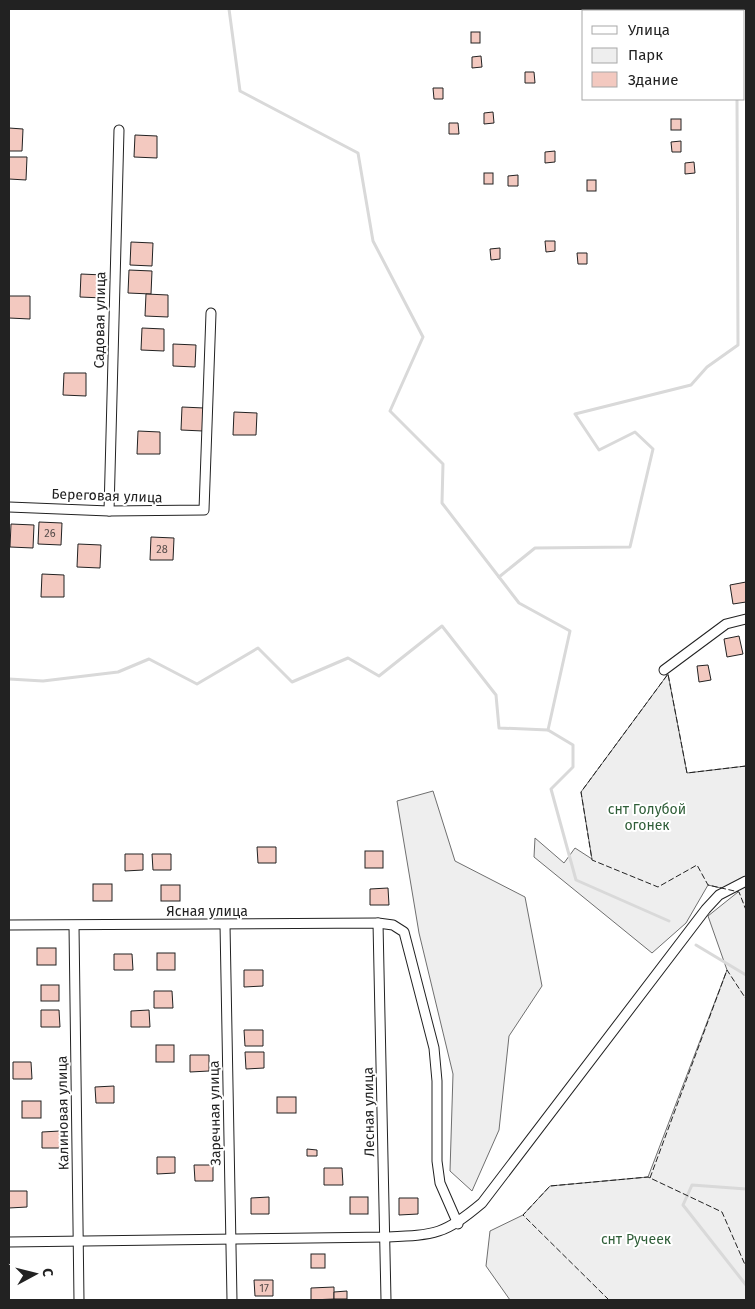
<svg xmlns="http://www.w3.org/2000/svg" width="755" height="1309" viewBox="0 0 755 1309" font-family="'Fira Sans',sans-serif">
<rect width="100%" height="100%" fill="#fff"/>
<g fill="#eee" stroke="#6f6f6f">
<polygon points="668,674 687,773 746,766 746,1300 510,1300 486,1266 490,1231 523,1215 550,1186 648,1177 727,970 708,916 738,892 708,885 686,923 652,953 534,857 535,838 564,863 575,848 592,859 581,792"/>
<polygon points="433,791 455,861 525,897 542,986 509,1036 499,1130 472,1191 450,1171 453,1074 419,933 397,801"/>
</g>
<g fill="none" stroke-linecap="round" stroke-linejoin="round">
<g stroke="#d9d9d9" stroke-width="3">
<polyline points="229,9 240,91 358,153 373,241 423,337 390,411 443,464 442,503 499,577"/>
<polyline points="715,9 716,11"/>
<polyline points="9,679 43,681 118,672 149,659 197,684 258,648 292,682 348,658 379,676 442,626 496,695 499,728 548,730"/>
<polyline points="669,921 576,880 551,789 573,767 573,745 548,730 570,631 519,603 499,577 535,548 630,547 653,449 635,432 599,450 575,414 691,385 707,367 738,345 737,99"/>
<polyline points="696,945 746,975"/>
<polyline points="746,1189 692,1185 683,1205 746,1285"/>
</g>
</g>
<g fill="#f3c9c0" stroke="#222">
<rect x="471" y="32" width="9" height="11"/>
<polygon points="481,56 482,67 472,68 472,57"/>
<polygon points="525,72 534,72 535,83 525,83"/>
<polygon points="433,88 443,88 443,99 434,99"/>
<polygon points="493,112 494,123 484,124 484,113"/>
<rect x="671" y="119" width="10" height="11"/>
<polygon points="449,123 458,123 459,134 449,134"/>
<polygon points="9,128 23,129 22,151 9,151"/>
<polygon points="135,135 157,136 157,158 134,157"/>
<polygon points="681,141 681,152 672,152 671,142"/>
<polygon points="555,151 555,162 545,163 545,152"/>
<polygon points="9,157 27,157 26,180 9,179"/>
<polygon points="694,162 695,173 685,174 685,163"/>
<rect x="484" y="173" width="9" height="11"/>
<polygon points="518,175 518,186 508,186 508,176"/>
<rect x="587" y="180" width="9" height="11"/>
<polygon points="545,241 555,241 555,251 546,252"/>
<polygon points="131,242 153,243 152,266 130,265"/>
<polygon points="500,248 500,259 491,260 490,249"/>
<polygon points="577,253 587,253 587,264 578,264"/>
<polygon points="129,270 152,271 151,294 128,293"/>
<polygon points="81,274 103,275 103,298 80,297"/>
<polygon points="146,294 168,295 168,317 145,316"/>
<polygon points="9,296 30,296 30,319 9,318"/>
<polygon points="142,328 164,329 164,351 141,350"/>
<polygon points="173,344 196,345 195,367 173,366"/>
<polygon points="64,373 86,373 86,396 63,395"/>
<polygon points="182,407 204,408 203,431 181,430"/>
<polygon points="234,412 257,413 256,435 233,435"/>
<polygon points="138,431 160,432 160,454 137,454"/>
<polygon points="39,522 62,523 61,545 38,544"/>
<polygon points="11,524 34,525 33,548 10,547"/>
<polygon points="151,537 174,538 173,560 150,560"/>
<polygon points="78,544 101,545 100,568 77,567"/>
<polygon points="42,574 64,575 64,597 41,597"/>
<polygon points="746,582 746,602 733,604 730,585"/>
<polygon points="739,636 743,654 727,657 724,639"/>
<polygon points="708,665 711,680 699,682 697,666"/>
<polygon points="257,847 276,847 276,863 258,863"/>
<rect x="365" y="851" width="18" height="17"/>
<polygon points="125,854 143,854 143,870 125,871"/>
<polygon points="152,854 171,854 171,870 153,870"/>
<rect x="93" y="884" width="19" height="17"/>
<rect x="161" y="885" width="19" height="16"/>
<polygon points="388,888 389,905 370,905 370,889"/>
<rect x="37" y="948" width="19" height="17"/>
<rect x="157" y="953" width="18" height="17"/>
<polygon points="114,954 132,954 133,970 114,970"/>
<polygon points="244,970 263,970 263,986 244,987"/>
<rect x="41" y="985" width="18" height="16"/>
<polygon points="154,991 172,991 173,1008 154,1008"/>
<polygon points="41,1010 59,1010 60,1027 41,1027"/>
<polygon points="149,1010 150,1027 131,1027 131,1011"/>
<polygon points="244,1030 263,1030 263,1046 245,1046"/>
<rect x="156" y="1045" width="18" height="17"/>
<polygon points="245,1052 264,1052 264,1068 246,1069"/>
<polygon points="190,1055 209,1055 209,1071 190,1072"/>
<polygon points="13,1062 31,1062 32,1079 13,1079"/>
<polygon points="114,1086 114,1103 96,1103 95,1087"/>
<rect x="277" y="1097" width="19" height="16"/>
<rect x="22" y="1101" width="19" height="17"/>
<polygon points="60,1131 60,1148 42,1148 42,1132"/>
<polygon points="307,1149 317,1150 317,1156 307,1156"/>
<polygon points="157,1157 175,1157 175,1173 157,1174"/>
<polygon points="194,1165 213,1165 213,1181 195,1181"/>
<polygon points="324,1168 342,1168 343,1185 324,1185"/>
<polygon points="9,1191 27,1191 27,1207 9,1208"/>
<polygon points="269,1197 269,1214 251,1214 251,1198"/>
<rect x="350" y="1197" width="18" height="17"/>
<polygon points="399,1198 418,1198 418,1214 399,1215"/>
<rect x="311" y="1254" width="14" height="14"/>
<polygon points="254,1280 273,1280 273,1296 255,1296"/>
<polygon points="334,1287 334,1299 311,1300 311,1288"/>
<polygon points="347,1291 347,1299 334,1299 334,1292"/>
</g>
<g fill="none" stroke-linecap="round" stroke-linejoin="round">
<g stroke="#222" stroke-width="11">
<g id="minor">
<polyline points="9,507 109,511 204,510 211,313"/>
<polyline points="109,511 119,130"/>
<polyline points="664,670 726,624 746,619"/>
<polyline points="378,923 386,1300"/>
<polyline points="9,925 378,923 393,925 404,932 434,1048 437,1081 437,1161 440,1183 458,1224"/>
<polyline points="225,925 232,1300"/>
<polyline points="74,926 79,1300"/>
<path d="M 9,1242 L 386,1237 C 435,1235 444,1235 482,1203 L 706,909 L 719,895 L 746,881"/>
</g>
</g>
<use href="#minor" stroke="#fff" stroke-width="9"/>
<g stroke="#222" stroke-width="1" stroke-dasharray="6 2.5" stroke-linecap="butt">
<polyline points="746,766 687,773 668,674 581,792 592,860 658,887 697,865 708,885 739,892 746,910"/>
<polyline points="650,1178 727,970 746,999"/>
<polyline points="609,1300 523,1215 550,1186 648,1177 722,1212 746,1267"/>
</g>
</g>
<g text-anchor="middle" dominant-baseline="central" stroke-width="4" stroke-linejoin="round" paint-order="stroke">
<g font-size="11" fill="#564c4a">
<text x="50" y="533">26</text>
<text x="162" y="549">28</text>
<text x="264" y="1288">17</text>
</g>
<g font-size="14" fill="#222" stroke="#fff">
<text transform="translate(100 320) rotate(-89)">Садовая улица</text>
<text transform="translate(107 496) rotate(2)">Береговая улица</text>
<text x="207" y="911">Ясная улица</text>
<text transform="translate(369 1112) rotate(-91)">Лесная улица</text>
<text transform="translate(63 1113) rotate(-91)">Калиновая улица</text>
<text transform="translate(215 1113) rotate(-91)">Заречная улица</text>
</g>
<g font-size="14" fill="#2f5e38" stroke="#fff">
<text x="647" y="809">снт Голубой<tspan x="647" dy="16">огонек</tspan></text>
<text x="636" y="1239">снт Ручеек</text>
</g>
</g>
<rect width="755" height="1309" fill="none" stroke="#222222" stroke-width="20"/>
<rect x="582" y="10" width="162" height="90" fill="#ffffff" stroke="#a7a7a7"/>
<rect x="592" y="26" width="25" height="8" fill="#ffffff" stroke="#a7a7a7"/>
<text x="628" y="35" font-size="15" fill="#222222">Улица</text>
<rect x="592" y="48" width="25" height="15" fill="#eeeeee" stroke="#a7a7a7"/>
<text x="628" y="60" font-size="15" fill="#222222">Парк</text>
<rect x="592" y="72" width="25" height="15" fill="#f3c9c0" stroke="#a7a7a7"/>
<text x="628" y="85" font-size="15" fill="#222222">Здание</text>
<g transform="translate(35 1274) rotate(83)" stroke="#ffffff" stroke-width="4" paint-order="stroke">
<path d="M0-4L9 19L0 12L-9 19Z" fill="#222222"/>
<text y="-8" font-size="14" font-weight="bold" text-anchor="middle" fill="#222222">С</text>
</g>
</svg>
